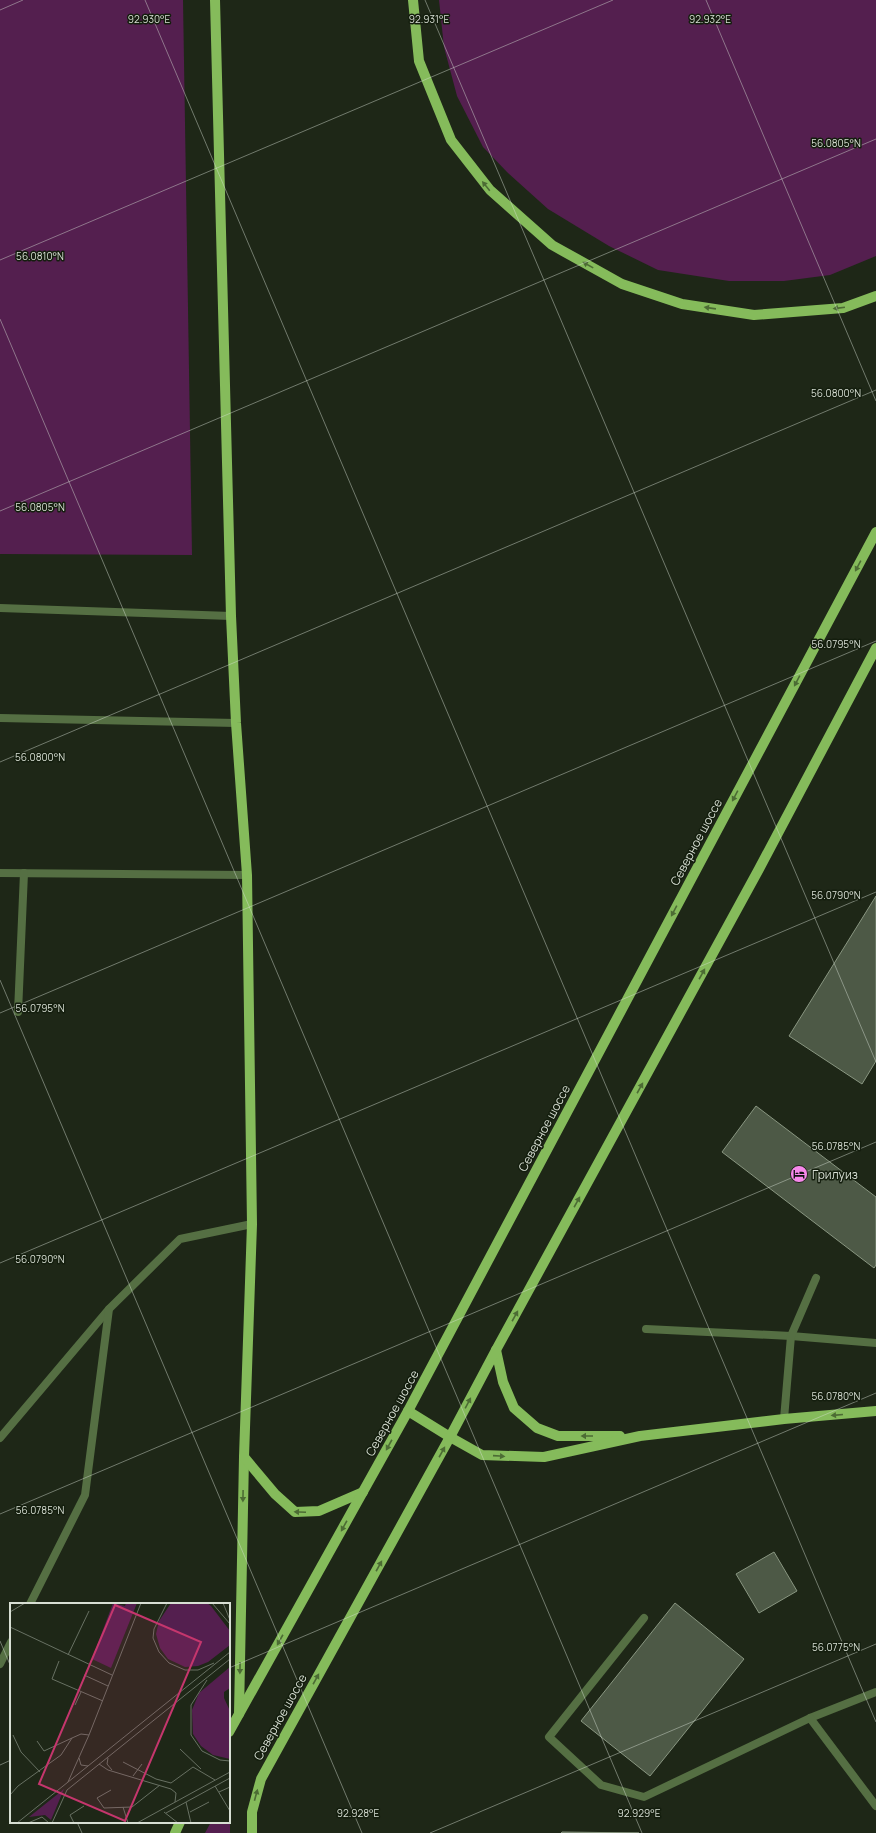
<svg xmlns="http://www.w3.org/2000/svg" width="876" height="1833" viewBox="0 0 876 1833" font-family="Manrope,sans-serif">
<rect width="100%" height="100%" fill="#1e2717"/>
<g fill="#541f4f">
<polygon points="0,0 183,0 192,555 0,554"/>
<polygon points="439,0 876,0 876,256 830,275 784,281 729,281 658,270 609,246 548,209 508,173 483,147 457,96 444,47"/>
<polygon points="230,1786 230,1833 205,1833 211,1822 229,1822"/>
</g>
<g fill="#4d5946" stroke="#899681">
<polygon points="876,896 876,1061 862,1084 789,1036"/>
<polygon points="756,1106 876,1197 876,1265 874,1268 722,1152"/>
<polygon points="774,1552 797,1591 759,1613 736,1574"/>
<polygon points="675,1603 744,1659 650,1776 581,1721"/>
<polygon points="562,1832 639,1833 561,1833"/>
</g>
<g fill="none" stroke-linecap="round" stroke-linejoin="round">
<g stroke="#556f43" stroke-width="8">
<polyline points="0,608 231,616"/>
<polyline points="0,718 236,723"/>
<polyline points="0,873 247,875"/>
<polyline points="18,1012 24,873"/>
<polyline points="646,1329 791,1336 876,1343"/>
<polyline points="784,1419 791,1336 816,1278"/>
<polyline points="0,1438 109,1309"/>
<polyline points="30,1604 85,1495 109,1309 180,1239 252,1224"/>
<polyline points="644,1618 549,1737 601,1785 644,1797 810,1718 876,1692"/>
<polyline points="0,1664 11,1642"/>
<polyline points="810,1718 876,1806"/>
</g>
<g stroke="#85bb5b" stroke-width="10">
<polyline points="215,0 231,616 236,723 247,875 252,1224 244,1457 239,1714"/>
<polyline points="413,0 419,61 451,140 490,190 552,245 622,284 682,304 754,315 843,308 876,296"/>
<polyline points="496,1350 503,1382 514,1408 537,1428 558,1436 620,1436"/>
<polyline points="408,1411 450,1437 482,1455 544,1457 640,1436 784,1419 876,1411"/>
<polyline points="244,1457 275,1494 295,1512 319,1511 363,1492"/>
<polyline points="229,1732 408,1411 876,532"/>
<polyline points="175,1833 180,1822"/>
<polyline points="252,1833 252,1812 261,1779 450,1437 496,1350 759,869 876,648"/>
</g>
</g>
<defs><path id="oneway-solid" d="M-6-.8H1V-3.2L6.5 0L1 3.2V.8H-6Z"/></defs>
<g fill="#4c6c34">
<use href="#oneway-solid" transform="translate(486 186) rotate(-129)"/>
<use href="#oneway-solid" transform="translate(588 265) rotate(-151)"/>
<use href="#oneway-solid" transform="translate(710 308) rotate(-172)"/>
<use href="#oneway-solid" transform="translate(839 308) rotate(173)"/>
<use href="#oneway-solid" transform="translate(858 566) rotate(118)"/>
<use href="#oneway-solid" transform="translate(797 681) rotate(118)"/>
<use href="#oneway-solid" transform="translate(735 796) rotate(118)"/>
<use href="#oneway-solid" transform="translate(674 911) rotate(118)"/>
<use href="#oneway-solid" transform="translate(702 974) rotate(-61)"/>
<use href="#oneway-solid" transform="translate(640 1088) rotate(-61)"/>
<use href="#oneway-solid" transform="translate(577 1202) rotate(-61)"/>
<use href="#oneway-solid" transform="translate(515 1316) rotate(-61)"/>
<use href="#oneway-solid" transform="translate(468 1403) rotate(-62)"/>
<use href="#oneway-solid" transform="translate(837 1415) rotate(175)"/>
<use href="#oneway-solid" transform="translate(587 1436) rotate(-180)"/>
<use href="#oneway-solid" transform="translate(389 1445) rotate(119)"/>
<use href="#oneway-solid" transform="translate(442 1452) rotate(-61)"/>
<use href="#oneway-solid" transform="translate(499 1456) rotate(4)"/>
<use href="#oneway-solid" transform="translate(243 1496) rotate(91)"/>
<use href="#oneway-solid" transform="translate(300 1512) rotate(-178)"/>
<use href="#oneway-solid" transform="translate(344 1526) rotate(119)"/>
<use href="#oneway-solid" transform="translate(379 1566) rotate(-61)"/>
<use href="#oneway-solid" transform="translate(280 1640) rotate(119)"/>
<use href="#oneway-solid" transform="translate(240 1668) rotate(91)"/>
<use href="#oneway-solid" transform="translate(316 1679) rotate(-61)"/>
<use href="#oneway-solid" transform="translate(256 1795) rotate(-75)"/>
</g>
<path fill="none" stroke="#d8dfd4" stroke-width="1" stroke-opacity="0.45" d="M 145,0 L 876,1722M 425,0 L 876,1062M 706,0 L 876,401M 0,10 L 23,0M 0,260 L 613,0M 0,319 L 642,1833M 0,511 L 876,139M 0,762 L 876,390M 0,980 L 362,1833M 0,1013 L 876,641M 0,1263 L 876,892M 0,1514 L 876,1142M 0,1641 L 11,1667M 229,1668 L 876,1393M 0,1765 L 11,1760M 77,1822 L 82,1833M 430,1833 L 876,1644"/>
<defs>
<g id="hotel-disc" transform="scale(0.9)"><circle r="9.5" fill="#f788eb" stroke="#141e0e"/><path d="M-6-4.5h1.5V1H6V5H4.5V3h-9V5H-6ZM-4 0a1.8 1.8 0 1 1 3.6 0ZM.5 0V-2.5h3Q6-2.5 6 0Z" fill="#111"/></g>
</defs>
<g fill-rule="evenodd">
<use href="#hotel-disc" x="799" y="1174"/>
</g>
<g text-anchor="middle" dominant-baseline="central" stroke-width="3" stroke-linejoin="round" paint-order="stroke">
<g font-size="12" fill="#d8dfd4" stroke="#141e0e">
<text transform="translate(696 842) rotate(-62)">Северное шоссе</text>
<text transform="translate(544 1128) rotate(-62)">Северное шоссе</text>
<text transform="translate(392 1413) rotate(-61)">Северное шоссе</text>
<text transform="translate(280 1717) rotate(-61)">Северное шоссе</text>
</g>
<g font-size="12" fill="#d8dfd4" stroke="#141e0e" text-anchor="start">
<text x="812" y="1174">Грилуиз</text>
</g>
</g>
<g transform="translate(10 1603)">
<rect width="220" height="220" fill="#1e2717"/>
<path d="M 103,0 L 115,3 L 116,0 L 127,0 L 101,65 L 82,56 ZM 161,0 L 197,0 L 201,3 L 220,28 L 220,42 L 198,59 L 188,63 L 175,64 L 158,56 L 150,45 L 146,31 L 149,18 ZM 220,64 L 220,85 L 214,89 L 214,95 L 220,108 L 220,156 L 203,152 L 191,143 L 183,131 L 182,107 L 189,90 ZM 54,186 L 41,217 L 35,212 L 19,214 Z" fill="#541f4f"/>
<path fill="none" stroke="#687163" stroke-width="1" d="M 157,0 L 144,26 L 143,35 L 149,49 L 159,60 L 175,67 L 188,67 L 204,60M 202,0 L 220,21M 213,0 L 220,17M 0,9 L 15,0M 0,24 L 102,72M 58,52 L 79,8M 49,58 L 42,76 L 93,98M 74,72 L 98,83M 197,77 L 181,102 L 181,132 L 192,148 L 210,157 L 220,158M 65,102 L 71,89M 3,132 L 11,149 L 30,169M 27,138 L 34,148 L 62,135M 170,146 L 191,166M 69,155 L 71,162 L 78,163M 98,155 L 97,161 L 102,167M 113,159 L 146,176 L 161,180 L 183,164 L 205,177M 89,161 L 98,167 L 161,186 L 166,190 L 165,199M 123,173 L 132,161M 58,179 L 79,132 L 131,0M 205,183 L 220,208M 101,187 L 87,195 L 94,205 L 122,204 L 150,182M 209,189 L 220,184M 0,192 L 8,183 L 51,152 L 62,135 L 71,131 L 79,132M 176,199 L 181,220M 113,204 L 118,220M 154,209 L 168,220M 180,209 L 199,199M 156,210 L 220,175M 7,220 L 220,49M 18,220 L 32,214 L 39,220M 42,220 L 57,187 L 220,56M 64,220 L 60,212 L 74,203M 127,220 L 220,169"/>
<path fill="#c5366d" fill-opacity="0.15" stroke="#c5366d" stroke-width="2" d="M 105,2 L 191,39 L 115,218 L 29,181 Z"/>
<rect width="220" height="220" fill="none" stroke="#d8dfd4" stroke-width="2"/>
</g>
<g font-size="10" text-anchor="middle" fill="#d8dfd4" stroke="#141e0e" stroke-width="3" stroke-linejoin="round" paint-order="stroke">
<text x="149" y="23">92.930°E</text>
<text x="429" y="23">92.931°E</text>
<text x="710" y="23">92.932°E</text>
<text x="836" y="147">56.0805°N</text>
<text x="40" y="260">56.0810°N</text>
<text x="836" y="397">56.0800°N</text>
<text x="40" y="511">56.0805°N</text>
<text x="836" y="648">56.0795°N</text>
<text x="40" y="761">56.0800°N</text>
<text x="836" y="899">56.0790°N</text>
<text x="40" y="1012">56.0795°N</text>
<text x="836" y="1150">56.0785°N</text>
<text x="40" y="1263">56.0790°N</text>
<text x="836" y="1400">56.0780°N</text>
<text x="40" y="1514">56.0785°N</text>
<text x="836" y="1651">56.0775°N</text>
<text x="358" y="1817">92.928°E</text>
<text x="639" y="1817">92.929°E</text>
</g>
</svg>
